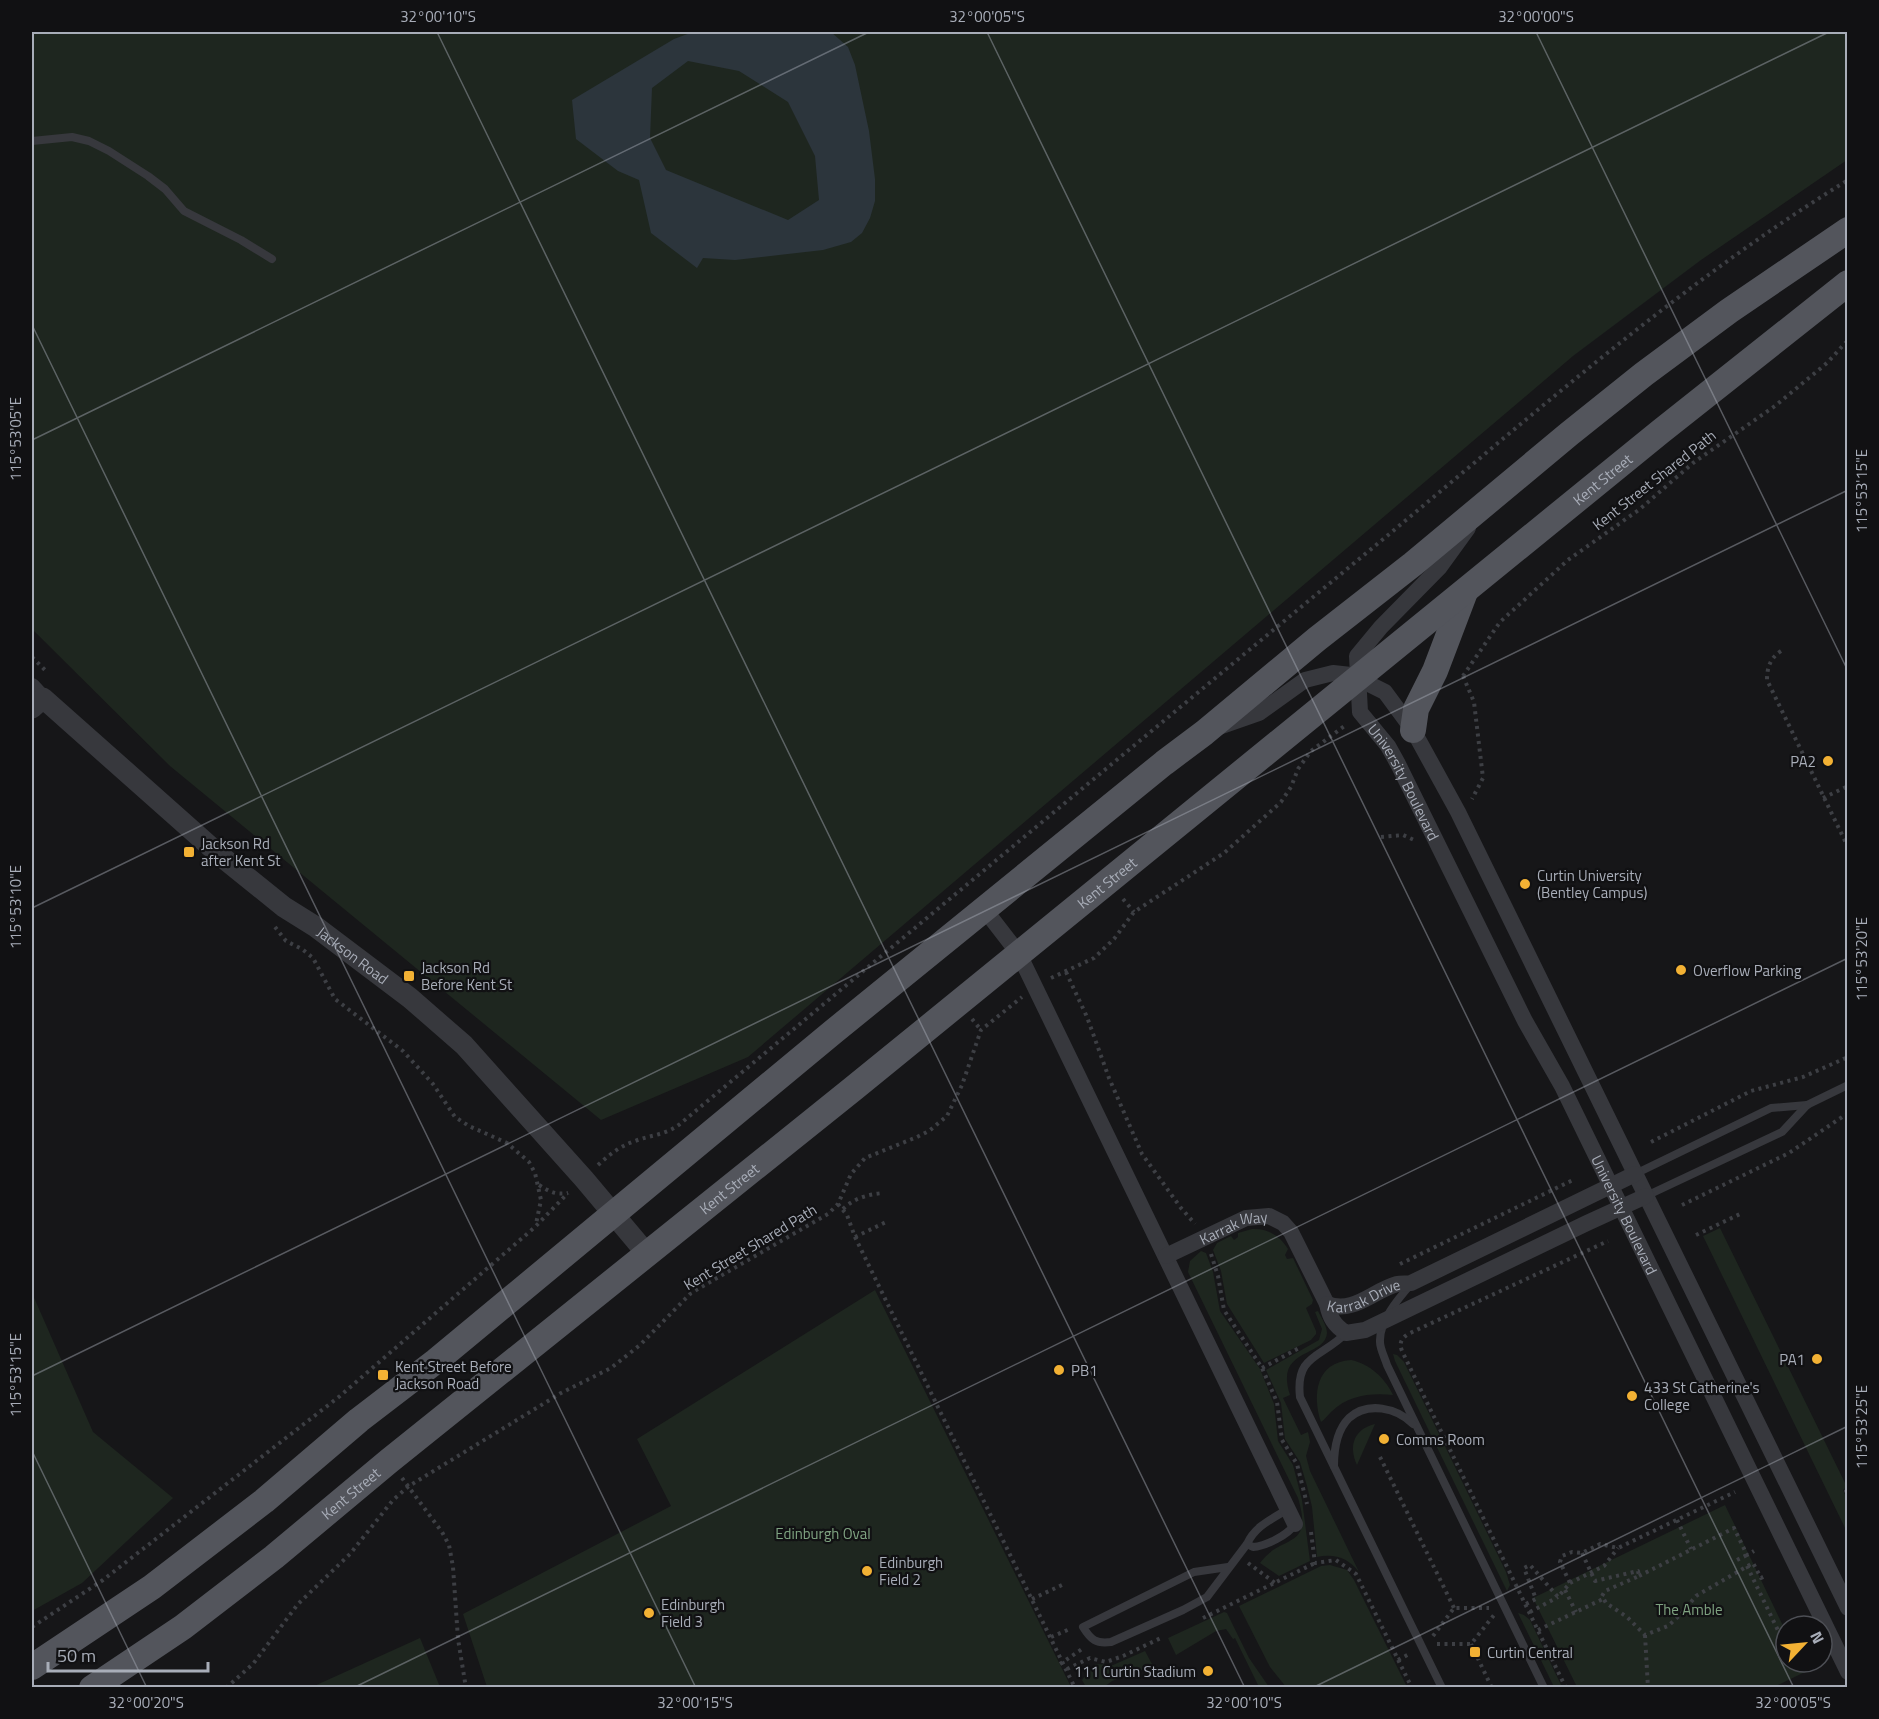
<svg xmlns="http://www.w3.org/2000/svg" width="1879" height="1719" viewBox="0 0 1879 1719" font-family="'Titillium Web',sans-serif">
<rect width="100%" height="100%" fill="#161618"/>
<g fill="#1e261f">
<polygon points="32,32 1847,32 1847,160 1701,260 1573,356 748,1057 601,1120 170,766 32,629"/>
<polygon points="1720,1228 1847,1487 1843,1490 1847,1499 1847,1532 1703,1236"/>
<path d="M 1252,1229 C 1268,1228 1280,1236 1288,1249 L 1285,1255 L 1287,1259 L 1293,1258 L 1313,1300 L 1312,1304 L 1306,1308 L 1316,1331 L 1316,1334 L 1311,1340 L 1264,1363 L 1227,1304 L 1221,1271 L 1213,1250 L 1217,1243 L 1231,1236 L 1234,1240 L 1238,1237 L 1238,1233 Z"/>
<path d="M 1201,1251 L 1206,1253 L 1213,1272 L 1220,1311 L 1260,1369 L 1274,1404 L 1278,1441 L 1293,1465 L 1302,1500 L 1310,1561 L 1279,1576 L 1260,1563 C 1281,1533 1314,1551 1298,1498 L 1188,1272 L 1190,1261 Z"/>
<polygon points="875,1290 1071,1687 487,1687 463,1614 671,1506 637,1439"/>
<polygon points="32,1293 93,1432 173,1498 82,1583 32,1611"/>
<path d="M 1318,1311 C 1321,1317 1327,1326 1327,1333 C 1325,1358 1274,1347 1290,1395 L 1283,1398 L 1301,1435 L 1308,1432 L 1310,1442 L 1306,1456 L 1310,1471 L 1359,1572 C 1349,1558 1334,1553 1317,1557 L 1312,1507 L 1307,1486 L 1300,1462 L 1285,1439 L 1281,1403 L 1266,1370 L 1319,1340 L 1322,1329 L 1315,1312 Z"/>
<polygon points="1393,1354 1397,1355 1404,1362 1506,1572 1510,1585 1507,1591 1395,1361"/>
<path d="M 1351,1360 C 1370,1364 1385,1378 1393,1395 C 1370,1393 1349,1395 1331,1412 C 1327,1416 1324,1420 1321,1422 C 1312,1395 1316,1362 1351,1360 Z"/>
<path d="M 1375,1424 L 1357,1465 C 1348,1446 1354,1429 1375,1424 Z"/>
<polygon points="1725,1505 1786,1632 1786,1662 1800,1662 1805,1672 1774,1687 1577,1687 1533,1598"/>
<polygon points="1330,1565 1347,1570 1354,1580 1407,1687 1286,1687 1270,1667 1239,1606 1321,1566"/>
<polygon points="1224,1612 1227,1613 1249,1658 1269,1687 1259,1687 1235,1638 1233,1639 1226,1629 1216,1631 1176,1655 1168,1638"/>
<polygon points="1518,1613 1524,1615 1530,1620 1562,1687 1554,1687"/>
<polygon points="420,1638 440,1687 312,1687"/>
<polygon points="1145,1651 1153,1666 1112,1681 1104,1687 1086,1687 1082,1680 1095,1664 1113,1665"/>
</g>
<path fill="#2c353c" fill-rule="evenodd" d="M 693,32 L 831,32 L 848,47 L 855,65 L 869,131 L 875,179 L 875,201 L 870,218 L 862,233 L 851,242 L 823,250 L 735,260 L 703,258 L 697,268 L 651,233 L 639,180 L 618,171 L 576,139 L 572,100 L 674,39 ZM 688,61 L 739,71 L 788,102 L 815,156 L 819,200 L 788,220 L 666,170 L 650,138 L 652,88 Z"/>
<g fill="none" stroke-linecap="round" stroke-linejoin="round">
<g stroke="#3d3f44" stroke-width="4" stroke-dasharray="3 4.5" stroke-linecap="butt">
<path d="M 1781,651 C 1770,658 1767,668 1767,680 L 1848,847"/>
<polyline points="32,657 46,671"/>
<polyline points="1463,676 1500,622 1568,560 1640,509 1693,463 1775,406 1827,363 1848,340"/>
<polyline points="1463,676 1474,702 1483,778 1472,799"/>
<polyline points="1823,798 1848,786"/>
<polyline points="1381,837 1403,835 1414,840"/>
<polyline points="1123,899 1134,912"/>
<polyline points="275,927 286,941 302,949 313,958 335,999 403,1051 433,1084 455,1117 469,1126 507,1143 529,1162 535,1173 541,1200 536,1224"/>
<polyline points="1066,972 1087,1017 1109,1078 1142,1154 1181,1208 1195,1224"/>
<polyline points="1051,978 1094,958 1114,939 1134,912 1224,853 1281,802 1291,787 1298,769 1311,751 1347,724"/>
<polyline points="972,1019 981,1030"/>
<polyline points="1651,1142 1751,1091 1803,1077 1848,1057"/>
<path d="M 598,1165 C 609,1155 620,1146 635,1141 C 650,1135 666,1135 680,1124 C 910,932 1140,740 1370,550 C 1525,422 1676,286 1848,180"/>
<path d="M 539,1185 C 550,1192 556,1195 568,1193"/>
<polyline points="838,1204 847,1215 855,1237 1075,1688"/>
<polyline points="1682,1205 1789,1153 1848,1113"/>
<path d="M 843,1209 C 854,1198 869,1194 884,1193"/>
<polyline points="1696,1235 1740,1214"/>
<polyline points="855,1237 886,1222"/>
<polyline points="1211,1254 1218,1276 1224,1310 1262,1368 1277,1402 1282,1440 1297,1464 1307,1504"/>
<polyline points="1400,1264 1575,1179"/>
<polyline points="1262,1368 1301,1347"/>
<polyline points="1380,1457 1454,1608"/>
<polyline points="402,1478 442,1532 449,1545 453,1567 458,1639 466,1688"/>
<polyline points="1848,1490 1846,1491 1848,1493"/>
<polyline points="1677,1520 1691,1549"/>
<polyline points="1311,1532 1315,1563 1336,1560 1356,1574 1412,1688"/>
<polyline points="1582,1553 1595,1581 1638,1571 1639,1576 1605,1591 1602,1596 1606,1603 1627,1617 1645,1635 1668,1626 1681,1614 1696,1596 1753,1563 1761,1578 1767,1575"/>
<polyline points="1737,1560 1747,1555"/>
<polyline points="1248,1563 1275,1583"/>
<polyline points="1747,1566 1786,1647"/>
<polyline points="1639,1576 1734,1528 1747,1555 1754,1551"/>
<polyline points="1570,1583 1604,1566 1618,1548"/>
<polyline points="1565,1590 1576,1612"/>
<polyline points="1032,1599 1062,1585"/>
<polyline points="1526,1604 1536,1599 1524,1568 1530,1565 1558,1597 1570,1583 1560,1562 1562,1556 1572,1552 1582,1553 1600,1544 1618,1548 1735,1492"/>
<polyline points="1530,1612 1558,1597"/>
<polyline points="1203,1618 1315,1563"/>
<polyline points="32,1627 103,1580 340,1396 535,1227 568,1193"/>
<polyline points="1538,1630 1603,1599"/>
<polyline points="1645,1635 1648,1688"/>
<polyline points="1433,1636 1454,1608 1489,1608"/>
<polyline points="1051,1637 1070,1629"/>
<polyline points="1437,1644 1471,1644 1494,1615"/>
<polyline points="1471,1644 1492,1688"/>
<polyline points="1398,1660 1411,1653"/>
<polyline points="1793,1662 1795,1662"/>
<polyline points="1060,1664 1082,1649"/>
<polyline points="1067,1669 1090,1658 1106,1662 1123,1656 1163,1637"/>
<polyline points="226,1688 253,1664 298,1604 350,1554 393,1500 409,1486 561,1393 611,1368 640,1345 691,1293 828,1214 838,1204 851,1174 865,1158 917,1137 929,1131 947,1116 962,1085 981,1030 1022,997"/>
<path d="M 1566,1688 L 1402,1351 C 1399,1343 1401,1339 1408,1334 L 1608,1241"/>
</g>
<g stroke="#37383d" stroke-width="8">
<polyline points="32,141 72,137 89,141 109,151 148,176 165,189 184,211 241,240 272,259"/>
<polyline points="1635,1174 1771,1108 1807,1105"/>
<polyline points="1646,1196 1782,1132 1807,1105 1848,1085"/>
<path d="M 1411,1284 C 1398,1299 1379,1321 1380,1342 C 1380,1349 1385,1358 1387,1365 L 1544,1688"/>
<path d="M 1346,1333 C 1322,1358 1295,1354 1300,1397 L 1442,1688"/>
<path d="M 1334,1466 C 1334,1449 1337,1430 1349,1418 C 1368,1401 1397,1408 1413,1424"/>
<path d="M 1288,1509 C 1272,1519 1255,1526 1247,1544 L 1253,1547 C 1266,1546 1288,1535 1295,1524"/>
<path d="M 1228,1567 L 1194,1572 L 1083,1627 C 1091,1640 1096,1644 1111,1642 L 1183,1610 L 1207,1597 L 1247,1544"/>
</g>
<g stroke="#37383d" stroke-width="16">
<path id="s1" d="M 1468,528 L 1439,568 L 1381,627 L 1357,656 L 1360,712 L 1388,746 L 1398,764 L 1525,1021 L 1562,1086 L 1848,1672"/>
<polyline points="32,686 43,698"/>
<polyline points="1219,727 1259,713 1305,680 1333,673 1351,675 1385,692 1413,730 1458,812 1848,1608"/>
<polyline points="985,910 1019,954 1295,1524"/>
<path id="s2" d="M 1166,1256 L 1246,1218 L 1269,1216 L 1283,1223 L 1291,1232 L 1327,1304 C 1330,1318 1334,1325 1346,1333 L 1365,1330 L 1587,1223 L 1646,1196"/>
<path id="s3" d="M 1327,1304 C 1354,1314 1372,1291 1397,1284 C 1401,1283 1407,1284 1411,1283 L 1635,1174"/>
</g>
<path stroke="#37383d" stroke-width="21" id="s4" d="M 32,708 L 43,698 L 222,857 L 284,907 L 316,927 L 410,998 L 464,1045 L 584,1179 L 647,1254"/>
<g stroke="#53555c" stroke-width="26">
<polyline points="1413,730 1416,709 1435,671 1465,592"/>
<polyline points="32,1667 152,1587 264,1501 359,1420 436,1361 833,1032 1164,763 1204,733 1317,639 1413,564 1569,434 1644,374 1729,311 1848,230"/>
<path id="s5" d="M 92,1688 L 183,1627 L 274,1557 L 389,1461 L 854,1088 L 1660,432 L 1848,283"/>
</g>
</g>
<path fill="none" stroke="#a8adb8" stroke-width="1.5" stroke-opacity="0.45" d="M 437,32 L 1245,1688M 987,32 L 1794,1688M 1536,32 L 1848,671M 32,325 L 696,1688M 32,440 L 869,32M 32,908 L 1829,32M 32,1376 L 1848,490M 32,1451 L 147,1688M 353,1688 L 1848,958M 1312,1688 L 1848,1426"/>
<g fill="#f2b134" stroke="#111113" stroke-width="2">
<circle cx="1828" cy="761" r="6"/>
<rect x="183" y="846" width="12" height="12" rx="3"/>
<circle cx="1525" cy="884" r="6"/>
<circle cx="1681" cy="970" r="6"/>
<rect x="403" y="970" width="12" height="12" rx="3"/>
<circle cx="1817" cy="1359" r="6"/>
<circle cx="1059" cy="1370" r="6"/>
<rect x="377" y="1369" width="12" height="12" rx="3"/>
<circle cx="1632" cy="1396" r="6"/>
<circle cx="1384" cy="1439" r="6"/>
<circle cx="867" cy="1571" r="6"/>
<circle cx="649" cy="1613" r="6"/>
<rect x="1469" y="1646" width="12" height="12" rx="3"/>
<circle cx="1208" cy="1671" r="6"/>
</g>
<g text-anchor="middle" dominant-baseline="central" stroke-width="4.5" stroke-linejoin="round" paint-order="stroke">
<g font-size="15" fill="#a8adb8" stroke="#111113">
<text stroke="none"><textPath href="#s5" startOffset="1935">Kent Street</textPath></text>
<text transform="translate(1654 480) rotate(-38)">Kent Street Shared Path</text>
<text stroke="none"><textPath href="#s1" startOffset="309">University Boulevard</textPath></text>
<text stroke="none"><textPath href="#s5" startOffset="1296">Kent Street</textPath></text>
<text stroke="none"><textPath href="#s4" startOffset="418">Jackson Road</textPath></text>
<text stroke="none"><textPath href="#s5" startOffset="810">Kent Street</textPath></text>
<text stroke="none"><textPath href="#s1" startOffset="795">University Boulevard</textPath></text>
<text stroke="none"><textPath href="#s2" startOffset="74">Karrak Way</textPath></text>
<text transform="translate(750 1247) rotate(-31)">Kent Street Shared Path</text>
<text stroke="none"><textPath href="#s3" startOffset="39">Karrak Drive</textPath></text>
<text stroke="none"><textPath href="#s5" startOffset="324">Kent Street</textPath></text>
</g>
<g font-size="15" fill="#a8adb8" stroke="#111113" text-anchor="start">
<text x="1816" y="761" text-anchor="end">PA2</text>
<text x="201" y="843">Jackson Rd<tspan x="201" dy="17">after Kent St</tspan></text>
<text x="1537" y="875">Curtin University<tspan x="1537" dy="17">(Bentley Campus)</tspan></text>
<text x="421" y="967">Jackson Rd<tspan x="421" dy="17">Before Kent St</tspan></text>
<text x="1693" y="970">Overflow Parking</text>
<text x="1805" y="1359" text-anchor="end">PA1</text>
<text x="395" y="1366">Kent Street Before<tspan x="395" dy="17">Jackson Road</tspan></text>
<text x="1071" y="1370">PB1</text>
<text x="1644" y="1387">433 St Catherine's<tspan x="1644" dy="17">College</tspan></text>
<text x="1396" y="1439">Comms Room</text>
<text x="879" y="1562">Edinburgh<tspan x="879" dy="17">Field 2</tspan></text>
<text x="661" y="1604">Edinburgh<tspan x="661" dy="17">Field 3</tspan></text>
<text x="1487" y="1652">Curtin Central</text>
<text x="1196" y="1671" text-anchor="end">111 Curtin Stadium</text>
</g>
<g font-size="15" fill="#7fa381" stroke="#111113">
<text x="823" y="1533">Edinburgh Oval</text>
<text x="1689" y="1609">The Amble</text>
</g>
</g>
<rect width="1879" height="1719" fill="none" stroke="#111113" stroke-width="66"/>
<g transform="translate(1804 1644) rotate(64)"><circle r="28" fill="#111113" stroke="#4d4f55" stroke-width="1.5"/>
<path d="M0-4.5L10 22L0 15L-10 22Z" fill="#f2b134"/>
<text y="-9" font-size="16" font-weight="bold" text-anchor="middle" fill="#a8adb8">N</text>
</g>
<path d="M48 1662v9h160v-9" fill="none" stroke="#a8adb8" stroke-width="3"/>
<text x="57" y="1662" font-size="18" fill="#a8adb8" stroke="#111113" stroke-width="4.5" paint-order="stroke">50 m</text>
<rect x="33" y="33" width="1813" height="1653" fill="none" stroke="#a8adb8" stroke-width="2"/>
<g font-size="15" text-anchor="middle" fill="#a8adb8">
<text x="438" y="22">32°00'10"S</text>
<text x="987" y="22">32°00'05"S</text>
<text x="1536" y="22">32°00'00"S</text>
<text transform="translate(16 439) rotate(-90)" y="5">115°53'05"E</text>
<text transform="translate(1862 491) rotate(-90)" y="5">115°53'15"E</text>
<text transform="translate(16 907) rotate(-90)" y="5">115°53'10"E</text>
<text transform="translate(1862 959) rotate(-90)" y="5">115°53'20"E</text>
<text transform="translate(16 1375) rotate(-90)" y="5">115°53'15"E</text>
<text transform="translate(1862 1427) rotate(-90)" y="5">115°53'25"E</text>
<text x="146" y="1708">32°00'20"S</text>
<text x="695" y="1708">32°00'15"S</text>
<text x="1244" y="1708">32°00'10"S</text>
<text x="1793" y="1708">32°00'05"S</text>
</g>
</svg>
